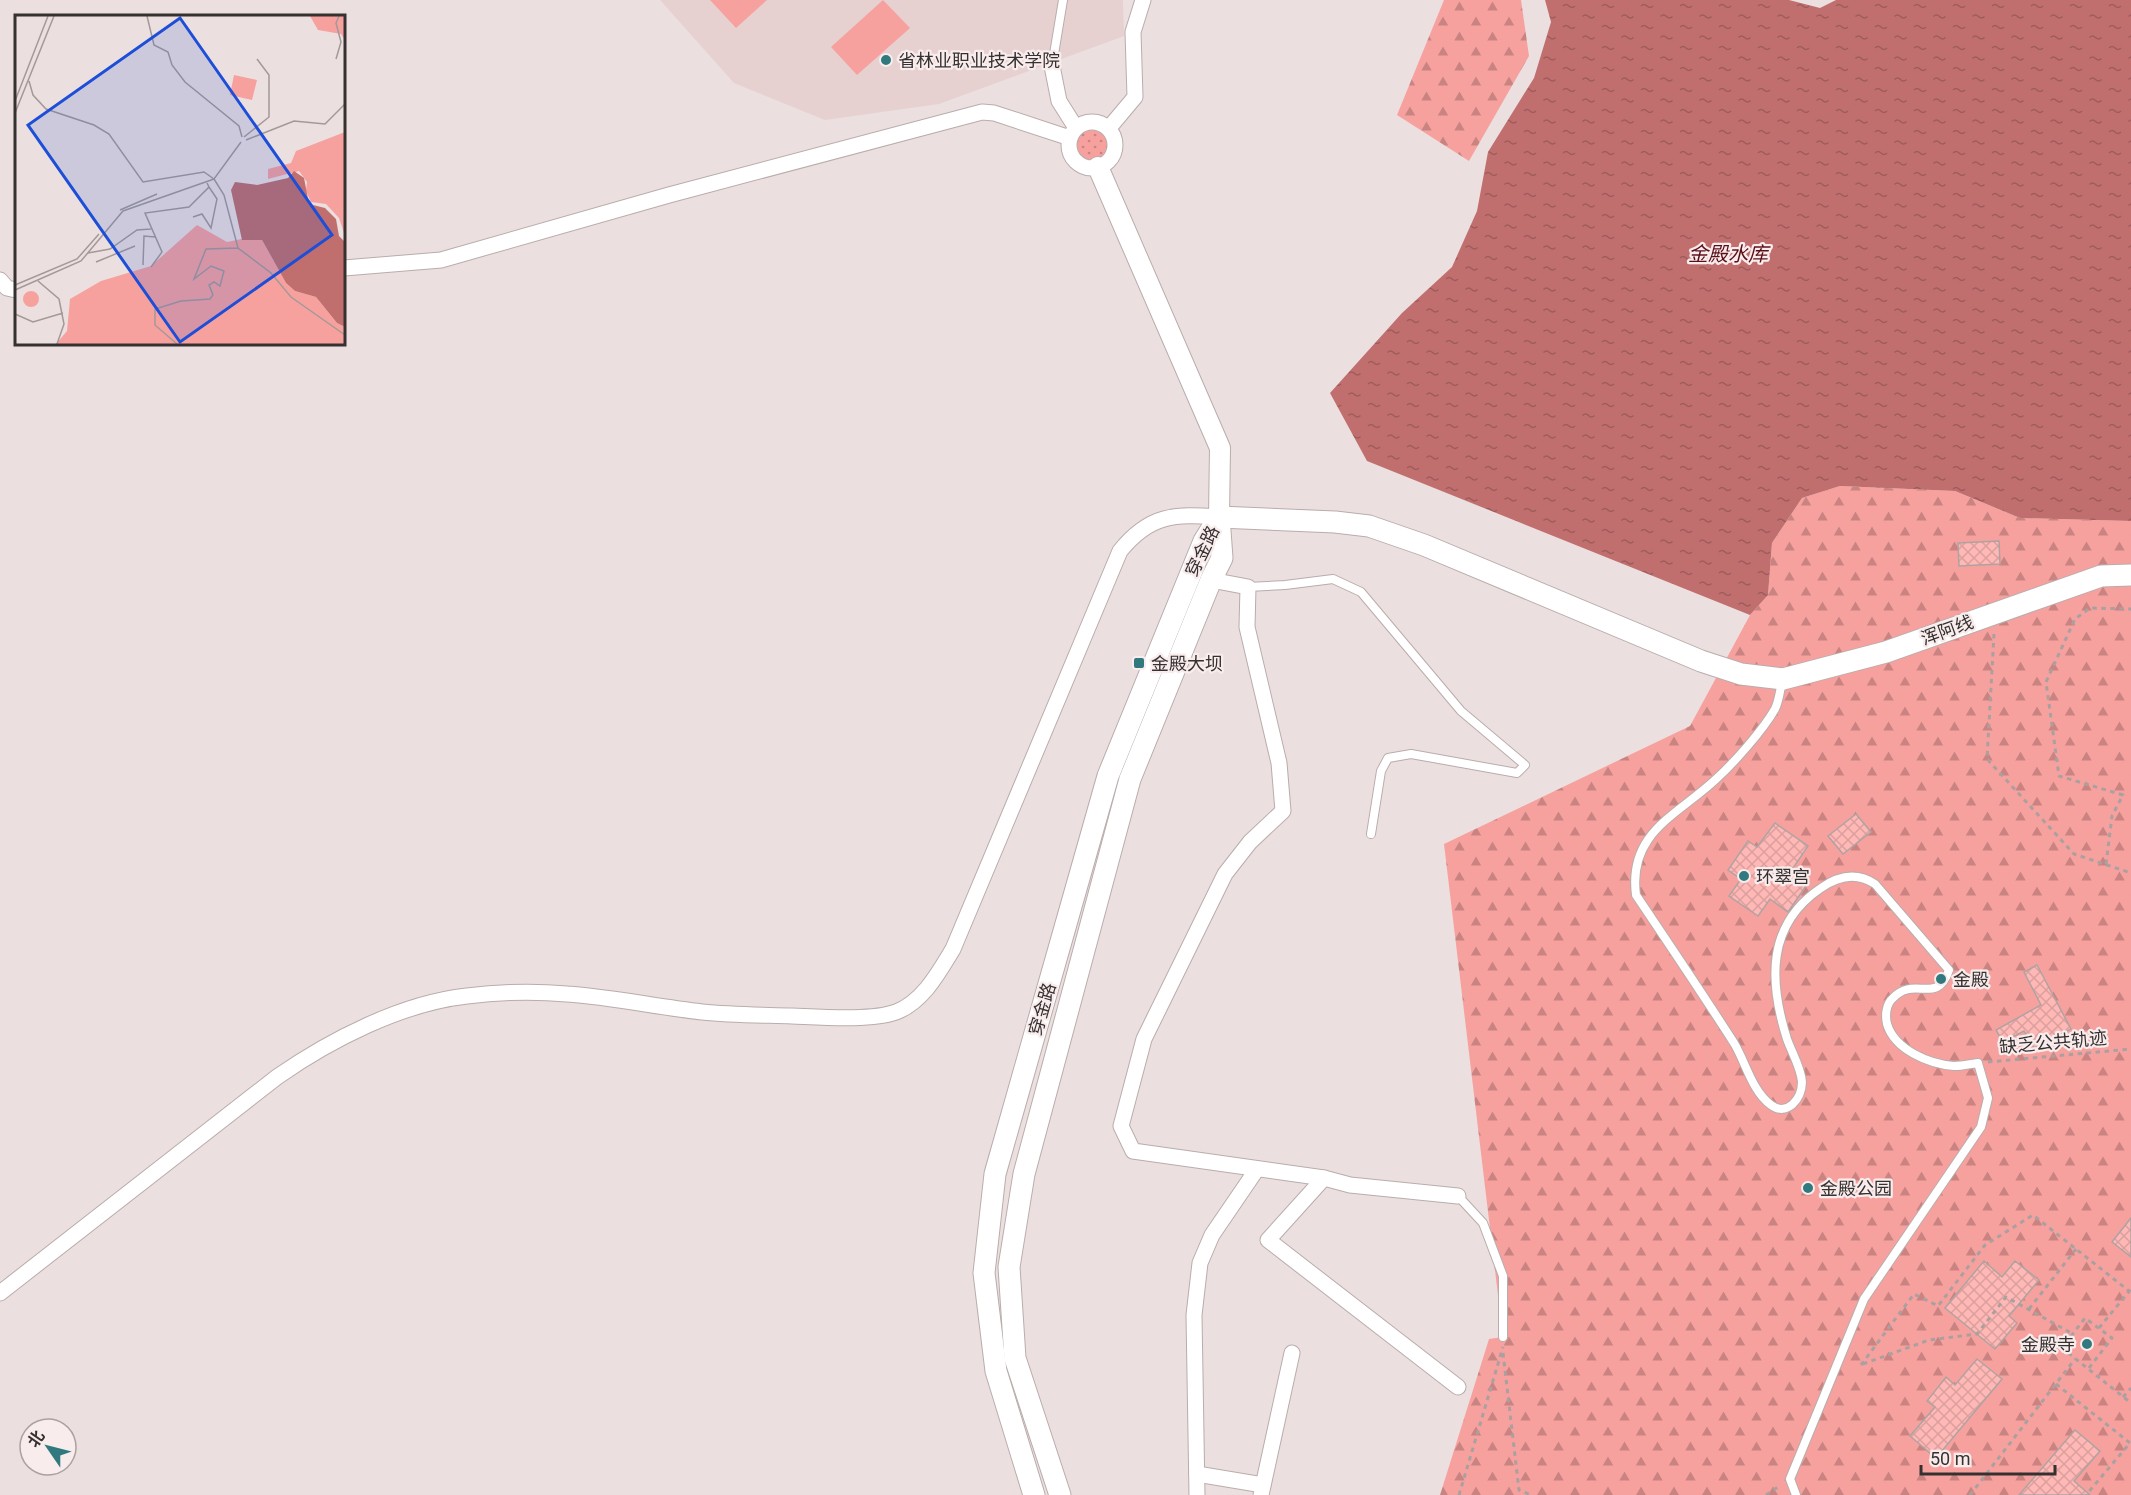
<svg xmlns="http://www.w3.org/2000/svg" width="2131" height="1495" viewBox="0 0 2131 1495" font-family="Roboto,'Noto Sans SC',sans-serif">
<defs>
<pattern id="grass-dots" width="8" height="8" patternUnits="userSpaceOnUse" patternTransform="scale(1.5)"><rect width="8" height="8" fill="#f7a19f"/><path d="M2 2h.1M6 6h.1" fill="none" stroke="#c98482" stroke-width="1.8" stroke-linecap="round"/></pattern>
<pattern id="forest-firs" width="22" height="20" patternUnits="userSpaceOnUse" patternTransform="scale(1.5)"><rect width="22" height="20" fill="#f7a19f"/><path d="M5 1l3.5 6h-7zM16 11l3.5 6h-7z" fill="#c98482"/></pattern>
<pattern id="water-ripples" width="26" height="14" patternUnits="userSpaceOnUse" patternTransform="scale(1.5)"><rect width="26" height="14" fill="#c06f6e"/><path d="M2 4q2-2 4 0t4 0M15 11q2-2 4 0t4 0" fill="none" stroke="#9d5c5b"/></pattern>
<pattern id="building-cross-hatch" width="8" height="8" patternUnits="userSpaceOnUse" patternTransform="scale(1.5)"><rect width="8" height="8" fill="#ffb8b6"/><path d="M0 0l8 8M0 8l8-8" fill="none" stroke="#db9f9d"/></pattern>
</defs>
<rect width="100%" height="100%" fill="#ecdfdf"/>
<polygon fill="#e6d1d0" points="660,0 1123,0 1124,36 939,104 825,120 734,83"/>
<circle fill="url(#grass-dots)" cx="1092" cy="146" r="16"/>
<g fill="url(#forest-firs)">
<polygon points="1444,0 1521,0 1529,56 1469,161 1397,115"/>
<polygon points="1840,486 1955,491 2020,518 2131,521 2131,1495 1440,1495 1489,1339 1503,1337 1444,844 1690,726 1750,615 1768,595 1772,543 1802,498"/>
</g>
<g fill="#f7a19f">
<polygon points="710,0 767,0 736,28"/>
<polygon points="883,0 910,28 857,75 831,47"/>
</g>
<polygon fill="url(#water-ripples)" points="1545,0 1789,0 1820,8 1836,0 2131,0 2131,521 2020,518 1955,491 1840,486 1802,498 1772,543 1768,595 1750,615 1367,461 1330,393 1402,313 1452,267 1477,211 1488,152 1534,78 1551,22"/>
<g fill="url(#building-cross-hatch)" stroke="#afa3a2" stroke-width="1.5">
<polygon points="1999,541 2000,564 1959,566 1958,543"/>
<polygon points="1856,814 1871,832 1843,854 1828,836"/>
<polygon points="1775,823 1808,846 1791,871 1808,883 1788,912 1770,899 1758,916 1729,896 1741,879 1728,870 1748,841 1757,847"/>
<polygon points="2037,965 2071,1029 2034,1048 2024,1031 2003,1042 1996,1030 2041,1005 2024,972"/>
<polygon points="2131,1218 2131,1257 2112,1242"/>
<polygon points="1984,1261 2002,1277 2015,1261 2039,1280 2009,1316 2017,1323 1995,1349 1945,1308"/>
<polygon points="1977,1359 2002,1379 1936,1458 1910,1436 1935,1407 1927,1401 1946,1377 1955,1385"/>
<polygon points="2075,1430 2100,1451 2074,1481 2090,1495 2019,1495"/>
</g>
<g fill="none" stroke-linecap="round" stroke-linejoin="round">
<g stroke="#b9adac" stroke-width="10">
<g id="service">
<polyline points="1052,66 1063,0"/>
<polyline points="1248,587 1285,585 1333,579 1361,592 1461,711 1525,765 1517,773 1411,754 1388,758 1381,771 1371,834"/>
<path d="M 1782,682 C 1780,690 1779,701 1775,709 C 1763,730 1734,763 1715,780 C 1676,816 1628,833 1636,895 C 1669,944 1702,993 1734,1043 C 1746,1063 1752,1091 1771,1105 C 1787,1117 1802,1099 1802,1082 C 1801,1068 1792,1053 1787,1039 C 1769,982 1766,925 1821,888 C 1838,876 1857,872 1875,884 L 1949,970 C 1937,1006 1914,975 1893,998 C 1886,1004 1885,1015 1887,1024 C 1895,1050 1929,1064 1954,1066 C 1962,1066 1970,1064 1978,1063 L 1988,1098 L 1981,1127 L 1864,1299 L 1790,1479 L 1796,1495"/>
<polyline points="1458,1196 1483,1223 1503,1276 1503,1337"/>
</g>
</g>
<g stroke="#b9adac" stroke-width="17">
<g id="minor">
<polyline points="1052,66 1059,101 1076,128"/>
<circle cx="1092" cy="145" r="23"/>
<polyline points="1109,128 1135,97 1133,32 1143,0"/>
<polyline points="344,268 441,260 669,195 982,112 994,113 1070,138"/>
<polyline points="0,280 7,288 16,290"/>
<polyline points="1211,580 1248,587 1247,627 1279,763 1283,811 1250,842 1225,874 1144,1039 1121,1126 1133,1151 1324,1178 1350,1185 1458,1196"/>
<polyline points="1324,1178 1268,1240 1458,1387"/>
<path d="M 0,1293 L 277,1077 C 330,1040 402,1003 467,996 C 499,992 535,991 567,994 C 612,997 657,1007 702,1012 C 732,1015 762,1015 792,1016 C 819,1017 872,1021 896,1012 C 923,1002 939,972 953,949 L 1120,551 C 1150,514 1174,514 1219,517"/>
<polyline points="1197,1474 1263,1485"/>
<polyline points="1197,1495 1194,1315 1200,1263 1212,1235 1257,1169"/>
<polyline points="1261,1495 1292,1353"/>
</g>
</g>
<g stroke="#b9adac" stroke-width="22">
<polyline id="tertiary" points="1098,167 1220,448 1219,517"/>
</g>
<g stroke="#b9adac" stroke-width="23">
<g id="secondary">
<polyline points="1219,517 1335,522 1369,526 1424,545 1701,661 1741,674 1783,679 1886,652 2101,576 2131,575"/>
<polyline points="1034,1495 996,1371 984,1273 995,1174 1108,776 1204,541 1219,517"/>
<polyline points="1060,1495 1015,1358 1009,1267 1024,1174 1130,779 1211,580 1222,558 1219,517"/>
</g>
</g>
<g stroke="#aaa0a0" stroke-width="3" stroke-dasharray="4.5 4.5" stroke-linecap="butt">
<polyline points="1994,634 1987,759 2074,854 2131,873"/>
<polyline points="2106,864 2112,816 2123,795 2059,776 2046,682 2075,619 2090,608 2131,609"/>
<polyline points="1988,1062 2131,1049"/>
<polyline points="2029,1309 2076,1249"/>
<polyline points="2099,1328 2131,1289"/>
<polyline points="1503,1353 1519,1490 1531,1495"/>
<polyline points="1863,1364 1929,1340 1977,1334 2006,1297 2073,1334"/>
<polyline points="1861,1365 1914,1294 1938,1306 1985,1245 2033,1215 2129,1291"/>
<polyline points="2089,1368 2112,1338 2085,1318 2062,1348 2131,1403"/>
<polyline points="2056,1384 2130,1443 2086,1495"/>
<polyline points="2123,1397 2131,1388"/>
<polyline points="1459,1495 1503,1347"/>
<polyline points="1766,1495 1781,1485"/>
<polyline points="1970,1495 2075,1359"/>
</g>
<use href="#service" stroke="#fff" stroke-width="8"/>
<use href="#minor" stroke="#fff" stroke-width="15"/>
<use href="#tertiary" stroke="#fff" stroke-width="20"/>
<use href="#secondary" stroke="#fff" stroke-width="21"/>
</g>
<g fill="#30797e" stroke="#f9ecec" stroke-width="2">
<circle cx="886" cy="60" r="6"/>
<rect x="1133" y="657" width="12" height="12" rx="3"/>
<circle cx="1744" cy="876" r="6"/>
<circle cx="1941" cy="979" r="6"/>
<circle cx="1808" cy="1188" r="6"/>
<circle cx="2087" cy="1344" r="6"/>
</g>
<g text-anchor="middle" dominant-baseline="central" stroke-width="4.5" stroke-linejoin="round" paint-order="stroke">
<g font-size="18" fill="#363131" stroke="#f9ecec" text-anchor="start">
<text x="898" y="60">省林业职业技术学院</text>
<text x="1151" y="663">金殿大坝</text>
<text x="1756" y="876">环翠宫</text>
<text x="1953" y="979">金殿</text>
<text x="1820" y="1188">金殿公园</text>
<text x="2075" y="1344" text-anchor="end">金殿寺</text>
</g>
<g font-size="18" fill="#363131" stroke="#f9ecec">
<text transform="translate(1202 551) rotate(-64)">穿金路</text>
<text transform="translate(1947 630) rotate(-20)">浑阿线</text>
<text transform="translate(1042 1009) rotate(-74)">穿金路</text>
<text transform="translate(2053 1042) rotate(-5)">缺乏公共轨迹</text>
</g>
<g font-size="20" font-style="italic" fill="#5a0e17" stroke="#f9ecec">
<text x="1728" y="254">金殿水库</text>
</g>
</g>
<g transform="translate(15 15)">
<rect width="330" height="330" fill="#ecdfdf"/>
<path d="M 295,1 L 330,1 L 330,25 L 326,19 L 303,15 ZM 330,117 L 330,221 L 324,203 L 311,189 L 296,187 L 291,176 L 292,167 L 284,156 L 253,164 L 253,154 L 276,148 L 281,136 ZM 182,210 L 212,227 L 236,222 L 247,225 L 271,268 L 280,276 L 301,282 L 322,308 L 330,312 L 330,329 L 41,329 L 52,316 L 55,284 L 86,266 L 136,251 Z" fill="#f7a19f"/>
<path d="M 219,60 L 242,65 L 237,85 L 215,80 ZM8 284a8 8 0 1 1 16 0a8 8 0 1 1-16 0Z" fill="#f7a19f"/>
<path d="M 279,156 L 289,163 L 294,189 L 310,193 L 321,204 L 324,221 L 330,227 L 330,312 L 322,308 L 301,282 L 280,276 L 271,268 L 247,225 L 227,225 L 216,175 L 220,167 L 242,170 L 273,163 Z" fill="#c06f6e"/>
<path fill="none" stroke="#a39999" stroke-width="1.5" d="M 132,1 L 139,30 L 153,37 L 157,50 L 170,67 L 224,111 L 227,122M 321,44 L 326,27 L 321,8 L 324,1M 14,66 L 18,80 L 31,94 L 79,110 L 94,119 L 128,167 L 189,157 L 199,164 L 226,127M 0,86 L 33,1M 0,98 L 39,1M 229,122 L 254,102 L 254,60 L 242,44M 231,125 L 279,106 L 310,109 L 330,89M 199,164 L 209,180 L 223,233 L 256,258 L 276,282 L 330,320M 105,195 L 142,179M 178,202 L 187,199 L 196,213 L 202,184 L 194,172M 73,238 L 95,234 L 122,215 L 136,214M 81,247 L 120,231M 128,250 L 129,221 L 140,222M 136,252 L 147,237 L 130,198 L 174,192 L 194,172 L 192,168M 23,266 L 44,284 L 49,309 L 42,329M 0,270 L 62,244 L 84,219M 0,275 L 66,246 L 108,196 L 199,164M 0,299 L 18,307 L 48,298M 162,329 L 140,310 L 140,294 L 166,286 L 195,284 L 198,280 L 194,270 L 199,267 L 205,271 L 209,256 L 196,251 L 179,264 L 191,234 L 223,233"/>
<path fill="#1d4ed8" fill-opacity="0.15" stroke="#1d4ed8" stroke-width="3" d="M 165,3 L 317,220 L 165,327 L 13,110 Z"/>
<rect width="330" height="330" fill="none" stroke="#363131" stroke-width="3"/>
</g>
<g transform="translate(48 1447) rotate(305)"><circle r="28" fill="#f9ecec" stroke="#aba1a1" stroke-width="1.5"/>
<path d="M0-4.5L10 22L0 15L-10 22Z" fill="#30797e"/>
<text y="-9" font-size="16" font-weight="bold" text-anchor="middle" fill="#363131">北</text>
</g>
<path d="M1921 1465v9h134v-9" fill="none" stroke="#363131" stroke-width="3"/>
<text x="1930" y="1465" font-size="18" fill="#363131" stroke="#f9ecec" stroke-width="4.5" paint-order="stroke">50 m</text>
</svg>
